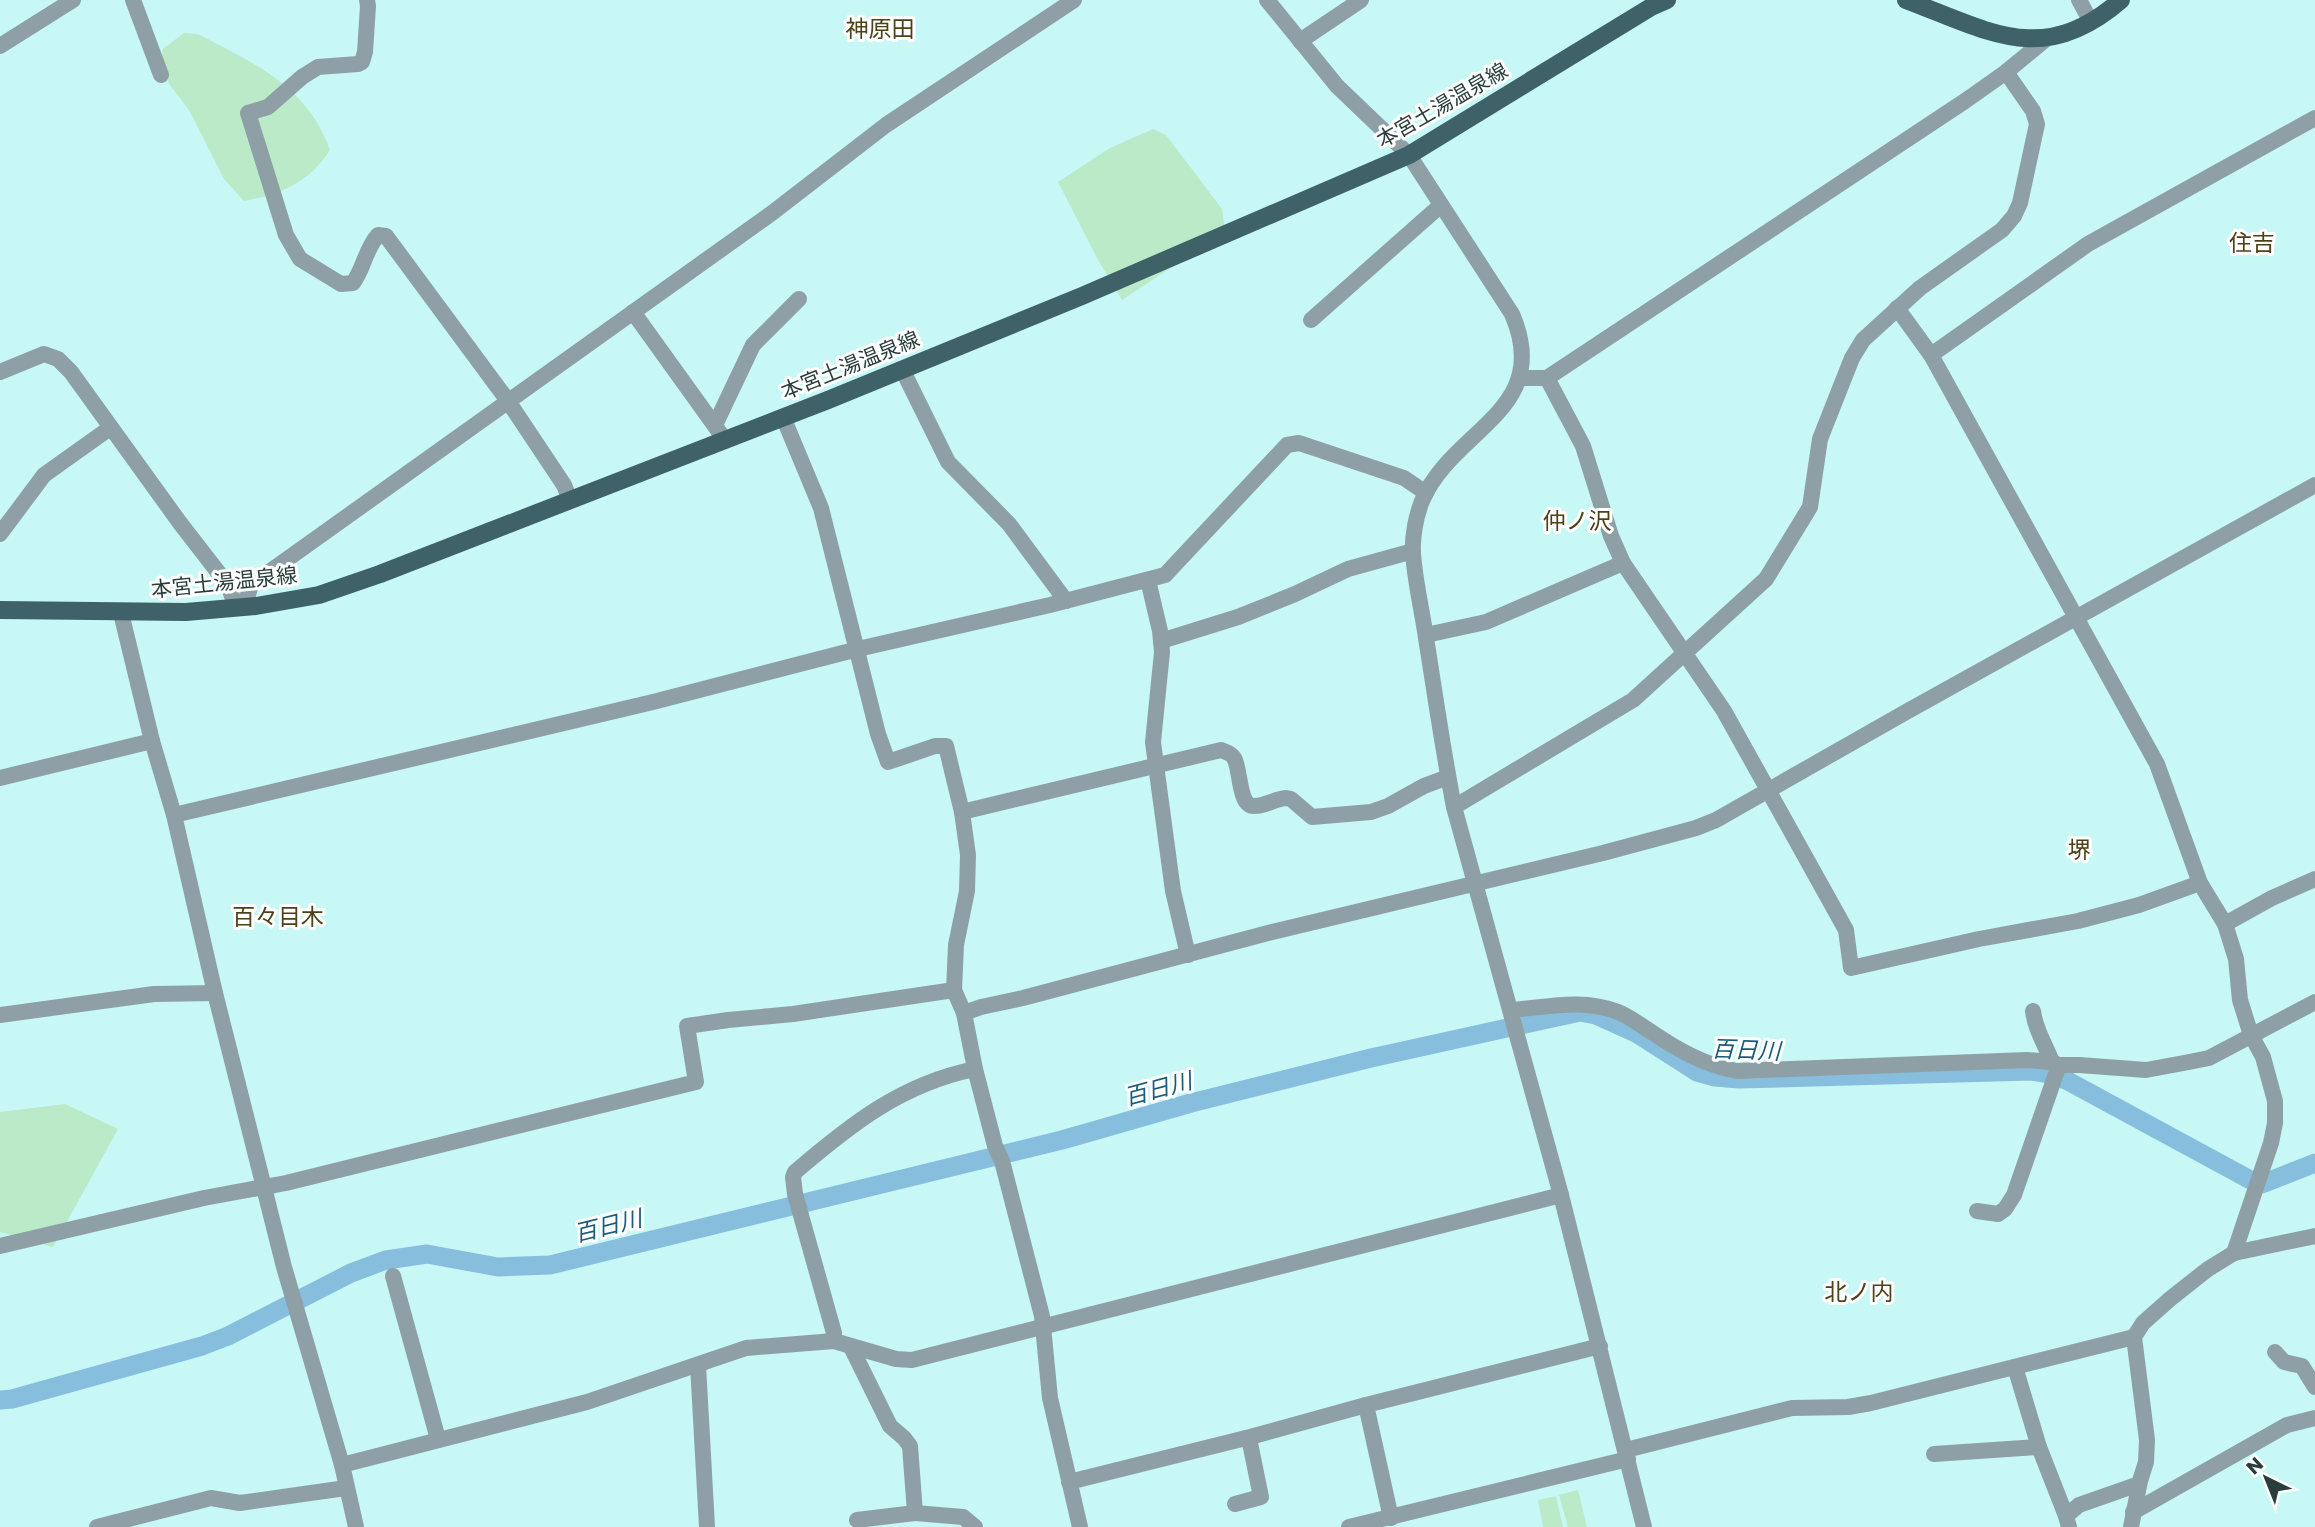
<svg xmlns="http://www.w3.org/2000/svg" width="2315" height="1527" viewBox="0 0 2315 1527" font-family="Poppins,'Noto Sans JP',sans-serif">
<rect width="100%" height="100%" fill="#c7f8f6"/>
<g fill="#bbeac9">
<path d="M 184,33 L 198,34 C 255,64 307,86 330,150 C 309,183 281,194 244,201 L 224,179 L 189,110 L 169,84 L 163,67 L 161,56 L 163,49 Z"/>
<polygon points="1153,129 1166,135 1222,209 1225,232 1122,300 1097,258 1058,182 1110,148"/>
<polygon points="65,1104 118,1129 53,1247 0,1232 0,1112"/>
<polygon points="1578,1490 1587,1527 1568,1527 1559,1495"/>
<polygon points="1556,1496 1563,1527 1543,1527 1538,1500"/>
</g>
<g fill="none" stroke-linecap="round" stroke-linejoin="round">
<polyline stroke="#87bedd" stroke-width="19" points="0,1400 12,1399 202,1346 228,1336 351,1273 386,1260 427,1254 498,1267 550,1265 1062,1140 1191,1103 1371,1058 1580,1012 1596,1015 1636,1033 1697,1072 1715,1077 1739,1079 2031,1071 2049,1074 2066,1080 2256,1183 2262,1184 2315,1163"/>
<g stroke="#8ea0a5" stroke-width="16">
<polyline points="133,0 161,75"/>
<path d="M 367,0 L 368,6 L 365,52 L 362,62 L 358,64 L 318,67 L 302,77 L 268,107 L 248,113 L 286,235 L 300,259 L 341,284 L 353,283 C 364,268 365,250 378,235 L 386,236 L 508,401 L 564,485 L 570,500"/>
<path d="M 1267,0 L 1337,86 L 1409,155 L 1512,314 C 1554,411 1452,429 1422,501 C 1416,516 1412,537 1413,553 C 1415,582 1422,610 1426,638 C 1435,694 1443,751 1454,807 L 1561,1195 L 1644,1527"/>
<polyline points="2079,0 2091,22"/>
<polyline points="1300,41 1361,0"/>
<polyline points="0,46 73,0"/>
<polyline points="1897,308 1931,355 2157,764 2200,883 2225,924 2236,959 2240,1000 2251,1035 2263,1057 2275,1101 2275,1123 2271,1143 2234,1253"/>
<polyline points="633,312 720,433 723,441"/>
<polyline points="1311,320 1441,205"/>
<polyline points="1931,355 2088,244 2315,118"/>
<polyline points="902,369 948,462 1009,524 1066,601"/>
<polyline points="0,372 44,354 58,359 71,372 180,523 228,585 236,607"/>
<polyline points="1519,378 1547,378 1965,101 2006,72 2046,39"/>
<polyline points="1547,378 1583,446 1611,536 1623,563 1724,711 1846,930 1851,968 1979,939 2078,921 2139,905 2200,883"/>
<polyline points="783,417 821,508 878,734 888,762 935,746 946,746 962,812 968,855 967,891 956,945 954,990 964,1013 975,1069 995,1146 1002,1161 1042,1316 1050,1398 1080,1527"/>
<polyline points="715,425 753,345 799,299"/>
<polyline points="0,534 44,475 110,428"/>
<polyline points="1148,580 1160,631 1162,652 1153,742 1156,765 1173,891 1188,955"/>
<polyline points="245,605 251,585 772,213 886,125 1074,0"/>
<polyline points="121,613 152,741 174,815 215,993 284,1267 342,1465 356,1527"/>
<polyline points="1426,635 1486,622 1623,563"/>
<polyline points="1161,641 1238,617 1295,594 1348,569 1413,551"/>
<polyline points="0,778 152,741"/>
<polyline points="1454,807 1633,700 1766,579 1810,507 1820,439 1852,358 1863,340 1920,288 2002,230 2014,216 2020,203 2037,124 2033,111 2006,72"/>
<path d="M 962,812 L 1221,750 C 1226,752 1231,753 1234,758 C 1241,769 1238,806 1254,806 C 1265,806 1275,799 1286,798 L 1291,799 L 1312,817 L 1371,812 L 1388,806 L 1424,786 L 1448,777"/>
<polyline points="174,815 653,702 858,649 1050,605 1165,575 1287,445 1299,443 1404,478 1426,493"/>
<polyline points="2225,924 2272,898 2315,879"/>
<path d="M 1512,1010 C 1547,1007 1584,998 1618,1012 C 1629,1016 1640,1025 1650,1031 C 1678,1050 1704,1065 1737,1071 L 2027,1060 L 2052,1062 L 2059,1065 L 2079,1065 L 2146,1070 L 2189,1062 L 2209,1058 L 2315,1002"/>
<path d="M 2033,1011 C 2035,1029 2045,1044 2052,1062"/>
<polyline points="964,1013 981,1007 1023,998 1268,933 1603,853 1696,828 1716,820 1906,712 2315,485"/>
<polyline points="0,1015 154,994 215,993"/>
<polyline points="1977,1211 1998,1214 2005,1209 2014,1195 2059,1065"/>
<polyline points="0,1246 204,1198 286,1183 696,1082 687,1026 728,1020 793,1014 954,990"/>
<polyline points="393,1276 438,1439"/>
<path d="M 834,1341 L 834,1333 L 795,1194 L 793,1177 L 795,1172 C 850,1125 901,1084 975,1069"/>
<polyline points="851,1347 890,1426 904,1438 910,1446 915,1513 963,1517 975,1527"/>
<polyline points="2275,1352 2284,1362 2302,1366 2315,1387"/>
<polyline points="698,1365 707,1527"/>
<polyline points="2015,1367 2039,1447 2066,1516"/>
<polyline points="1626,1450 1792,1408 1848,1407 1871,1403 2134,1337"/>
<polyline points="1934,1454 2039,1447"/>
<polyline points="342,1465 587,1402 746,1348 834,1341 896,1359 912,1360 1561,1195"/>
<polyline points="1069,1482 1250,1437 1366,1405"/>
<polyline points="1235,1504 1261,1497 1249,1438"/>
<polyline points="2133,1512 2287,1425 2315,1418"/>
<polyline points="1391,1518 1366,1405 1600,1346"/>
<polyline points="857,1520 915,1513"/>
<polyline points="97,1527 211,1498 240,1503 346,1488"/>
<polyline points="1349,1527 1628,1459"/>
<polyline points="2069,1527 2066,1516 2079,1505 2139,1484"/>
<polyline points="2131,1527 2140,1481 2146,1462 2147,1440 2134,1337 2143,1323 2170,1299 2208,1269 2234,1253 2315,1236"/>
</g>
<g stroke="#3f6269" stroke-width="18">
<path d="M 1906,0 C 1989,31 2043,68 2121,0"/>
<polyline points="0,610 186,612 256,606 319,595 380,574 828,400 1082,296 1409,155 1651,7 1667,0"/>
</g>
</g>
<g text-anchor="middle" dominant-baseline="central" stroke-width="6" stroke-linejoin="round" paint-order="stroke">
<g font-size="21" fill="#2a3d3d" stroke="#fff">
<text transform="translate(1442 105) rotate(-30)">本宮土湯温泉線</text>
<text transform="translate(850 365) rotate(-22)">本宮土湯温泉線</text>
<text transform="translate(224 582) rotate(-6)">本宮土湯温泉線</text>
</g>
<g font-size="23" fill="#4c4118" stroke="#fff">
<text x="880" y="29">神原田</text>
<text x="2252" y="243">住吉</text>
<text x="1577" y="521">仲ノ沢</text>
<text x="2079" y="850">堺</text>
<text x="278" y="917">百々目木</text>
<text x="1859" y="1292">北ノ内</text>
</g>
<g font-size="23" font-style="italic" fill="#185c7a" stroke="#fff">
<text transform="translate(1746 1050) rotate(2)">百日川</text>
<text transform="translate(1158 1089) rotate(-15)">百日川</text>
<text transform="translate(608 1226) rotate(-14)">百日川</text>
</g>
</g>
<g transform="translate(2266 1478) rotate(317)" stroke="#ffffff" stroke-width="5" paint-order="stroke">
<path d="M0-5L12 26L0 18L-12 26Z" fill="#2a3d3d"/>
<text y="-10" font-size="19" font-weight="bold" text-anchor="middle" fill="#2a3d3d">N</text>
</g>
</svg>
